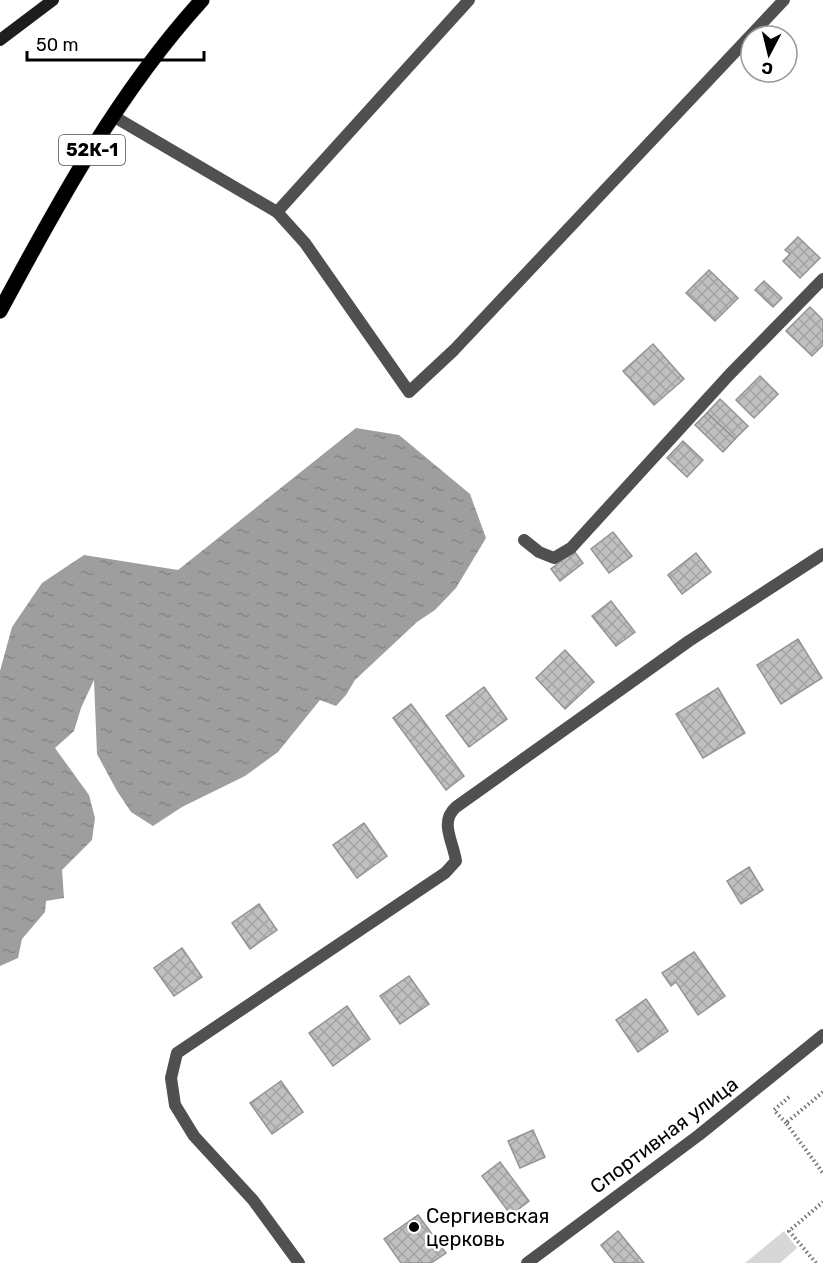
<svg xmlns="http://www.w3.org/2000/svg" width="823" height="1263" viewBox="0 0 823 1263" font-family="Rubik,sans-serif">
<defs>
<pattern id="water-ripples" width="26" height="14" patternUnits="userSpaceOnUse" patternTransform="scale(1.5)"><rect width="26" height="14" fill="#9e9e9e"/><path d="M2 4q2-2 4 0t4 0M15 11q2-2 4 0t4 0" fill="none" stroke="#868686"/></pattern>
<pattern id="building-cross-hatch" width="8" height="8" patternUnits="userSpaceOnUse" patternTransform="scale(1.5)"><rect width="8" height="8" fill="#c0c0c0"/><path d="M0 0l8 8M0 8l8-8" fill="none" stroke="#a3a3a3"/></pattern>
</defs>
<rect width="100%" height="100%" fill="#fff"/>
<polygon fill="#d7d7d7" points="784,1231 797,1248 780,1263 745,1263"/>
<polygon fill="url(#water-ripples)" points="356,428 399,435 470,494 486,538 456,588 435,610 417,622 355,680 346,695 336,706 320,700 278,752 245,776 182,807 153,826 131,812 117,791 97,754 94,680 81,708 74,731 55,748 89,795 95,818 92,840 62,870 64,898 46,901 45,912 22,939 18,958 0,966 0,671 12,627 42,583 84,555 178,570"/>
<g fill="url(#building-cross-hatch)" stroke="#949494" stroke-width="1.5">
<polygon points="798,237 820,258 800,278 783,261 790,254 785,250"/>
<polygon points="709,270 738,298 715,321 686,293"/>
<polygon points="764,281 782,298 773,307 755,290"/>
<polygon points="810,307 823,320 823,345 812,356 786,331"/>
<polygon points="653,344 684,379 654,405 623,371"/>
<polygon points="760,376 778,394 754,418 736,400"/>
<polygon points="720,399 748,426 735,439 707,413"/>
<polygon points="707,413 735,439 723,452 695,425"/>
<polygon points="683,441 703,460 687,477 667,458"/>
<polygon points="613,532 632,556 609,573 591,549"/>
<polygon points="574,551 583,563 560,581 551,569"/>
<polygon points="696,553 711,572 682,594 668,575"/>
<polygon points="611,601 635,632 616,646 592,616"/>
<polygon points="798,639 822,678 781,704 757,665"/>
<polygon points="565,650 594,682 565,709 536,678"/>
<polygon points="484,687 507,719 469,747 446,716"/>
<polygon points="718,688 745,733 703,758 676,714"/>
<polygon points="411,704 464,776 446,790 393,718"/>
<polygon points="364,823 387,856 357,878 333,845"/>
<polygon points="749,867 763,890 741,904 727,881"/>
<polygon points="259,904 277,930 250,949 232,923"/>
<polygon points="182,948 202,977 174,996 154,968"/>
<polygon points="694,952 725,996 698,1015 676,982 671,986 662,973"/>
<polygon points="409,976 429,1004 400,1024 380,996"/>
<polygon points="646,999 668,1031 638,1052 616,1020"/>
<polygon points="347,1006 370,1039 333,1066 309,1033"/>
<polygon points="281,1081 303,1112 272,1134 250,1103"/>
<polygon points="533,1130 545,1157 520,1168 508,1141"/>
<polygon points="500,1162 529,1201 511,1215 482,1176"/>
<polygon points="418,1215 446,1253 431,1263 401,1263 384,1239"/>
<polygon points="618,1231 644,1263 615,1263 601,1245"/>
</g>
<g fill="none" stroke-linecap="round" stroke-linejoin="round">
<g stroke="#dbdbdb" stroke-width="16">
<path id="primary" d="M 0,311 C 58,203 119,91 202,0"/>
</g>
<g stroke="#727272" stroke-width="4" stroke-dasharray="1.5 3" stroke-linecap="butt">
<polyline points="823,1092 786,1123 823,1173"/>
<polyline points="786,1123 774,1110 790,1096"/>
<polyline points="816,1263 789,1231 823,1202"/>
</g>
<g stroke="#505050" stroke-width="12">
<polyline points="113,116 277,212 305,243 409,392 454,350 784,0"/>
<polyline points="277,212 469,0"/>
<polyline points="524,540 539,552 554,558 571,548 730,374 823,279"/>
</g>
<g stroke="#505050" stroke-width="12">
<path d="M 299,1263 L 253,1200 L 194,1136 L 175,1105 L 171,1078 L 177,1053 L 445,873 L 456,861 C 453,841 439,822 456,807 L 689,641 L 823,554"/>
<polyline points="527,1263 699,1135 823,1035"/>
</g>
<polyline stroke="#1d1d1d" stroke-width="12" points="0,40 53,0"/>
<use href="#primary" stroke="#000" stroke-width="15"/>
</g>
<circle fill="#000" stroke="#fff" stroke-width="2" cx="414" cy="1227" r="6"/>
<g text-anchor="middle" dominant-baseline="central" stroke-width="5" stroke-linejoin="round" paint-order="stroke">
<rect fill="#fff" stroke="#4c4c4c" stroke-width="1.5" x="59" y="135" width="66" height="30" rx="4.5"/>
<g font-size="18" font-weight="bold" fill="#000">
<text x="92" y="150">52К-1</text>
</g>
<g font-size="20" fill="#000" stroke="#fff">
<text transform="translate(664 1135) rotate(-37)">Спортивная улица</text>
</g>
<g font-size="20" fill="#000" stroke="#fff" text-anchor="start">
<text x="426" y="1216">Сергиевская<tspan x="426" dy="23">церковь</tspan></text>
</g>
</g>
<g transform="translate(769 54) rotate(187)"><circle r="28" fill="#ffffff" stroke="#999999" stroke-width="1.5"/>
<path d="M0-4.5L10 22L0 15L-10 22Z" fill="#000000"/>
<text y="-9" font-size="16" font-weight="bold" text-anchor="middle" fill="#000000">С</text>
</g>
<path d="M27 51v9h177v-9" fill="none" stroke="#000000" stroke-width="3"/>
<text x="36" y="51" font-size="18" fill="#000000" stroke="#ffffff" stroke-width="4.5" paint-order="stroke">50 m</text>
</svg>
